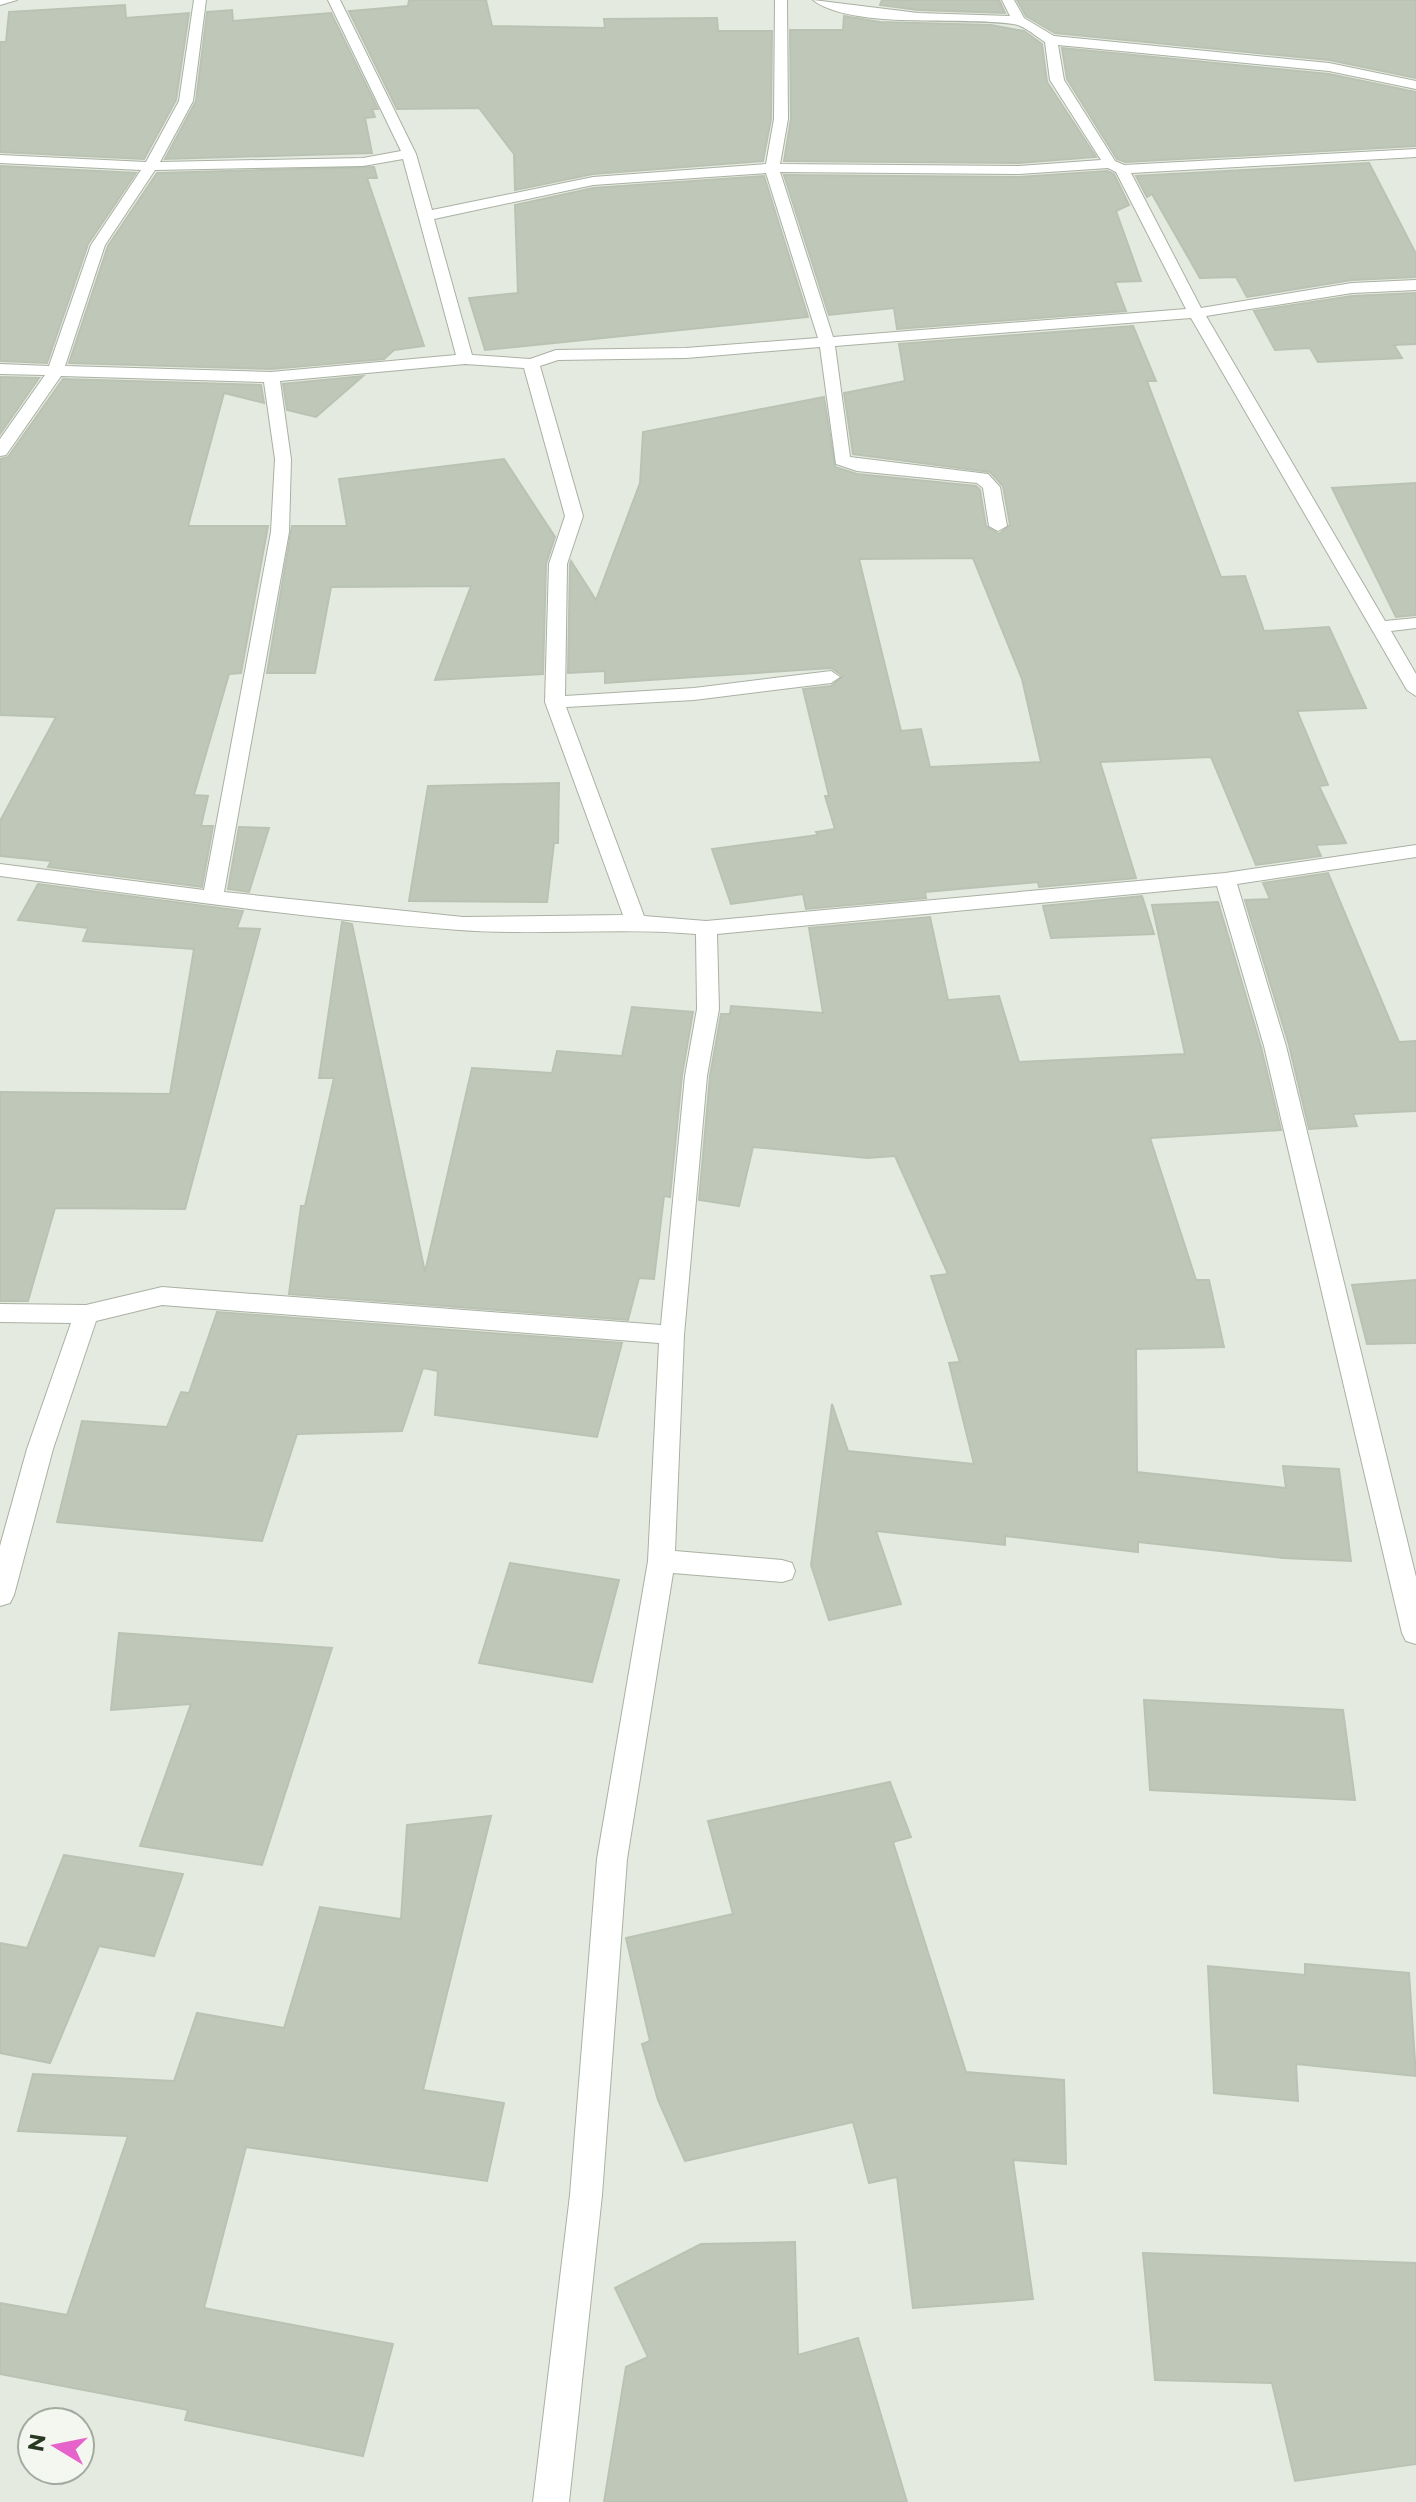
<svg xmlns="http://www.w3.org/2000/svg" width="1416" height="2502" viewBox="0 0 1416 2502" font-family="Montserrat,sans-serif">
<rect width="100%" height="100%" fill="#e5eae0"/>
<g fill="#bfc7b9" stroke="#bac3b3" stroke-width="2" fill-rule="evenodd">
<polygon points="409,0 486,0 492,26 605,28 604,19 717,18 718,31 772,31 771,119 763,161 593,174 515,190 514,154 479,108 397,109 349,11 408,6"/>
<polygon points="882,0 999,0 1005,13 918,10 880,5"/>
<polygon points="1017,0 1416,0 1416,78 1329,60 1055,33 1026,16"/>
<polygon points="125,5 126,18 189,13 176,100 144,159 0,152 0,42 6,42 9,12"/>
<polygon points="232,10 233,21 331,13 378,109 372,109 375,117 365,118 372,153 165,159 196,101 207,12"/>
<polygon points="844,16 880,22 991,25 1024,31 1042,44 1047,82 1096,157 1019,163 784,161 791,119 790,30 843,30"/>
<polygon points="1062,48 1329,74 1416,92 1416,146 1125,162 1117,159 1067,79"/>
<polygon points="1369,163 1416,254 1416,277 1352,280 1247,297 1236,277 1200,278 1152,194 1147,197 1136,176"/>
<polygon points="0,166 136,173 88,244 47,363 0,361"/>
<polygon points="374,167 377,178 367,178 424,346 394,350 384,359 271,369 69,363 108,246 157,173"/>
<polygon points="1107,171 1114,174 1129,205 1116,211 1141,281 1115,282 1126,311 897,329 894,308 829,315 784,175 1019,177"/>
<polygon points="764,176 808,317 485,350 469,298 518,293 515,205 593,188"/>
<polygon points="1416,293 1416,344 1394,345 1402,358 1318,362 1310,348 1275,350 1254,311 1352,296"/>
<path d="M 1133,326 L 1156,381 L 1147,381 L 1221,577 L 1245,576 L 1264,631 L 1329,627 L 1366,708 L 1297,711 L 1328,785 L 1319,786 L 1346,843 L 1316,845 L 1321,856 L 1256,865 L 1211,757 L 1100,762 L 1136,878 L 1039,887 L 1038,882 L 925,892 L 926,898 L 806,909 L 803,894 L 731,904 L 712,849 L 818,835 L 816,832 L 835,829 L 825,796 L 829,796 L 803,689 L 831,686 L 843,676 L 831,668 L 605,683 L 605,671 L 568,673 L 570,564 L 571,561 L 596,600 L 640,483 L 643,432 L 824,397 L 835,467 L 857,474 L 976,486 L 980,490 L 986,526 L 999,534 L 1010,525 L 1003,486 L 990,472 L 853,454 L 844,393 L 905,381 L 899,344 ZM 973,558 L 1022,679 L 1041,762 L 930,767 L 921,729 L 901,731 L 859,559 Z"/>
<polygon points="363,376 316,417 287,410 283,384"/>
<polygon points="0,377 39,378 0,434"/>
<polygon points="63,379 261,385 264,403 224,393 188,526 268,526 241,673 229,674 194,795 208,796 201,826 213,826 202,887 48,867 51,861 0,856 0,821 56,717 0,715 0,459 8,457"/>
<polygon points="504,459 555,537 546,564 543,674 435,680 471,586 331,587 315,673 267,673 292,526 347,526 339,479"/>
<polygon points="1416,483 1416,615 1396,617 1332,488"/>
<polygon points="559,783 558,843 554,843 547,902 409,901 428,786"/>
<polygon points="239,827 269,828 249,892 228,889"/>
<polygon points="1328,873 1399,1042 1416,1041 1416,1111 1353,1114 1357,1126 1309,1129 1289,1045 1245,900 1270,899 1263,883"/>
<polygon points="38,884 243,911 237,928 260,929 185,1209 55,1208 28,1301 0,1301 0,1092 170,1094 194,949 83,941 88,928 18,920"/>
<polygon points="1142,896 1154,934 1051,938 1043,906"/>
<polygon points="1218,902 1261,1047 1281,1130 1150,1138 1196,1280 1209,1280 1224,1347 1136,1349 1137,1472 1286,1488 1283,1466 1339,1469 1351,1561 1283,1558 1138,1542 1138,1552 1005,1536 1005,1545 876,1531 901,1604 829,1620 811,1565 832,1404 848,1451 974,1464 949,1363 960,1362 931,1276 948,1274 895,1156 867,1158 753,1147 739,1206 699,1200 710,1076 721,1014 730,1014 731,1006 823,1013 809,928 930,917 948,1000 999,996 1019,1062 1185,1054 1152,905"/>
<polygon points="342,922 352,924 425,1272 472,1068 552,1073 557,1051 622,1056 632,1007 693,1012 682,1075 670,1197 664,1196 654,1279 639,1278 628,1320 289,1294 301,1206 305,1206 334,1078 319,1078"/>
<polygon points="1416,1280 1416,1343 1367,1344 1352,1285"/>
<polygon points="217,1312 622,1343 597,1437 435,1415 438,1371 423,1368 402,1431 297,1434 262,1541 57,1522 82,1421 167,1427 181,1392 189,1393"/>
<polygon points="510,1563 619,1580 592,1682 479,1663"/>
<polygon points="119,1633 332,1648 262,1865 140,1846 191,1704 111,1710"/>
<polygon points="1144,1700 1343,1710 1355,1800 1150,1790"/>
<polygon points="890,1782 911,1837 893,1842 966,2072 1064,2080 1066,2164 1013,2160 1033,2299 913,2308 897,2177 869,2183 853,2122 685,2161 658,2100 642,2044 650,2041 626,1938 733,1914 708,1821"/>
<polygon points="491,1816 423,2090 504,2103 487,2181 246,2147 204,2308 393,2344 363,2456 185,2420 188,2410 0,2374 0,2303 67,2315 128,2136 18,2131 33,2074 174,2081 197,2013 284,2028 320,1907 401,1919 407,1825"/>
<polygon points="64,1855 183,1874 154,1956 99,1946 50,2063 0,2053 0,1943 27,1948"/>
<polygon points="1305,1964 1409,1973 1416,2076 1296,2064 1298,2101 1214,2093 1208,1966 1305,1975"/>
<polygon points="795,2242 798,2355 858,2338 907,2502 604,2502 626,2367 648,2357 615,2288 701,2244"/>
<polygon points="1143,2253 1416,2263 1416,2464 1295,2481 1272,2383 1155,2380"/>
</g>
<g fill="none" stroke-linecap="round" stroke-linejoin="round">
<g stroke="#a9b1a3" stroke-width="2">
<g id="street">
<polygon points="0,0 17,0 0,5"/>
<path d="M 194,0 L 206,0 L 193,101 L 160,162 L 363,158 L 401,151 L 328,0 L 340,0 L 416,154 L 432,210 L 593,177 L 766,164 L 774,119 L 775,0 L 787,0 L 788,119 L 780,164 L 1019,166 L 1101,160 L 1050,80 L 1045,42 C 1035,36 1024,25 1013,24 C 963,16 852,30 813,0 L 918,13 L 1010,16 L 1002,0 L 1014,0 L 1024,18 L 1054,36 L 1329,63 L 1416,81 L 1416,89 L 1329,71 L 1058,45 L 1064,80 L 1115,161 L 1124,165 L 1416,149 L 1416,157 L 1131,173 L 1201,308 L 1352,283 L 1416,280 L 1416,290 L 1352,293 L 1206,316 L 1385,621 L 1416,618 L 1416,628 L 1391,631 L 1416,674 L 1416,696 L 1407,690 L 1191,318 L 835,346 L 850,457 L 988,474 L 1000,487 L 1007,526 L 998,531 L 989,526 L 983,488 L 977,483 L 857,471 L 836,464 L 820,347 L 686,358 L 558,360 L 540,366 L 583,516 L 567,564 L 565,696 L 694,688 L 831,671 L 840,677 L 831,683 L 694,700 L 566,707 L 644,916 L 706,921 L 1225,873 L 1416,845 L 1416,857 L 1237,884 L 1286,1046 L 1416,1577 L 1416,1644 L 1406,1641 L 1402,1633 L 1264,1046 L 1217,886 L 717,934 L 719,1009 L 707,1076 L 684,1335 L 675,1551 L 782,1560 L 792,1563 L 795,1571 L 792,1579 L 782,1582 L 673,1573 L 627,1859 L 602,2195 L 569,2502 L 533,2502 L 570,2195 L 597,1859 L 648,1561 L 659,1343 L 162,1305 L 96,1321 L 53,1449 L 14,1595 L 10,1603 L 0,1606 L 0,1546 L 27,1449 L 71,1323 L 0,1322 L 0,1304 L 86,1305 L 162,1287 L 661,1325 L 685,1076 L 697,1009 L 696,934 C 617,927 538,936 459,930 C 305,919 153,896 0,876 L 0,864 L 204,890 L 271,532 L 275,459 L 264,382 L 61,376 L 6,455 L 0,456 L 0,439 L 45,375 L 0,374 L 0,364 L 49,366 L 91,245 L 141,170 L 0,163 L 0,155 L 146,162 L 179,101 ZM 403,159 L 456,355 L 271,372 L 65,366 L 105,245 L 155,170 L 363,166 ZM 1108,168 L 1116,172 L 1186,309 L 833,337 L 780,172 L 1019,174 ZM 766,173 L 818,338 L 686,348 L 556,350 L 530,359 L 472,355 L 434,219 L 593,185 ZM 465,364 L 524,368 L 565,516 L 549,564 L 545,702 L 623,915 L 463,917 L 224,892 L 289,532 L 291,459 L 280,381 Z"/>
</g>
</g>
<use href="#street" fill="#fff" fill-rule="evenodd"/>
</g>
<g transform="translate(56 2446) rotate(280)"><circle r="38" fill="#f4f7f0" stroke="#a3ab9e" stroke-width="2"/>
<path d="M0-6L14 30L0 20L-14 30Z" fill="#e563ca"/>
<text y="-12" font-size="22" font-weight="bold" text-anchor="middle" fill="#293822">N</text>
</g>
</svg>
